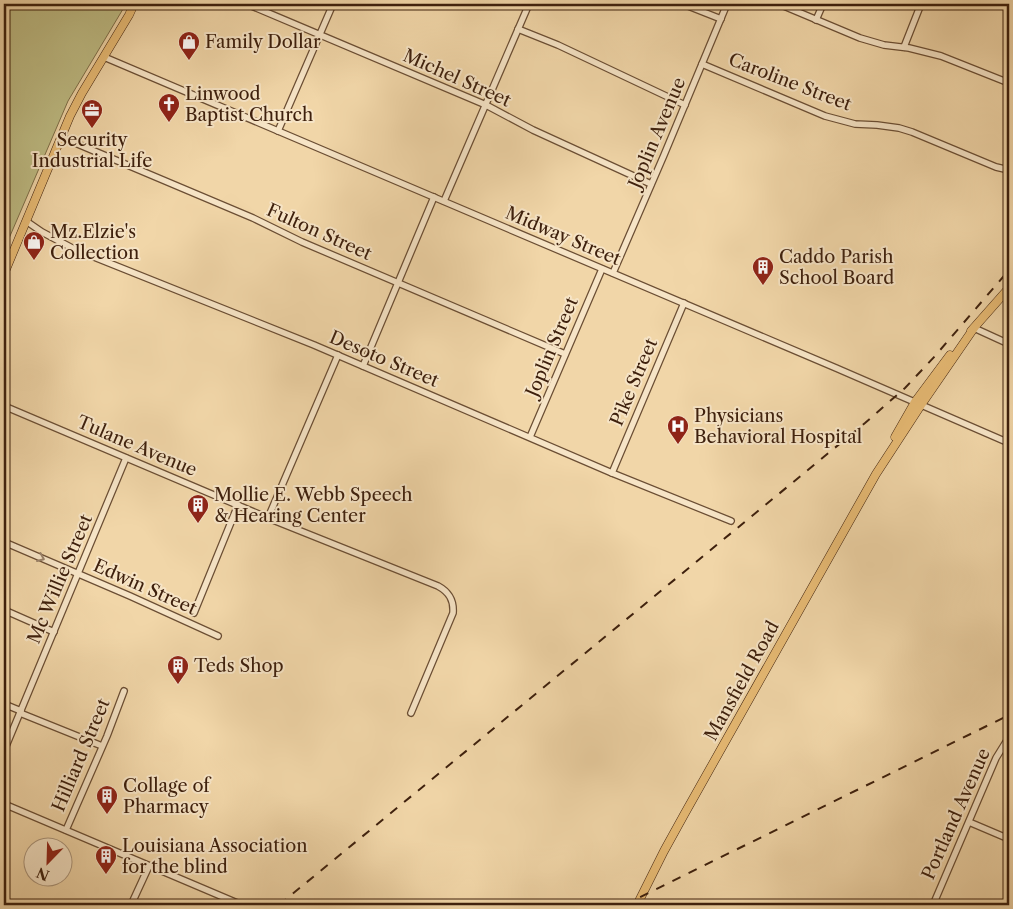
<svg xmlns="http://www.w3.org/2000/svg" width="1013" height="909" viewBox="0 0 1013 909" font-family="'Libre Caslon Text',serif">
<rect width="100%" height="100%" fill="#f1d6a8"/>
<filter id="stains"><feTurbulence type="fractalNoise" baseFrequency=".004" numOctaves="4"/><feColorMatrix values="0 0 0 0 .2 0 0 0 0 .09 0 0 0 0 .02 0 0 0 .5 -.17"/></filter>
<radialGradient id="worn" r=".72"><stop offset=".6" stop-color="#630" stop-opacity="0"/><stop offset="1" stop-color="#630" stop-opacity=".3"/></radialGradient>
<polygon fill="#bebc84" stroke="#7e6e48" points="4,4 126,4 68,101 4,250"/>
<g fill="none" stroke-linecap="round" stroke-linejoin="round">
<g stroke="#6b4e34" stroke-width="8">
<g id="minor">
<polyline points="247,4 486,105 533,130 651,184"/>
<polyline points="683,4 721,19"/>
<polyline points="779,4 860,38 884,45 909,48 941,56 1009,83"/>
<polyline points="816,20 823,4"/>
<polyline points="518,29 558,45 685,105"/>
<polyline points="904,47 921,4"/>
<polyline points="104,57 836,368 1009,443"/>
<polyline points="702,64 825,116 855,124 877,125 899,128 912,132 996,167 1009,170"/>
<polyline points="278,131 333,4"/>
<polyline points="61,137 253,218 302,242 565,354"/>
<polyline points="444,201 529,4"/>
<polyline points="26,221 42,232 74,249 314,345 612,473 731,521"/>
<polyline points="613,273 664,155 727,4"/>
<polyline points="974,328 1009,344"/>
<polyline points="363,366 434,197"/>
<path d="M 4,406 L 268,518 L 438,586 C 449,592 454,600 453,613 L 411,713"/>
<polyline points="530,437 602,269"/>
<polyline points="612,473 684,303"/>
<polyline points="268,518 338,355"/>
<polyline points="4,542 130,596 218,636"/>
<polyline points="4,610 54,632"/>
<polyline points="194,613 238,505"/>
<polyline points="4,704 21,711"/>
<polyline points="20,713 102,746"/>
<polyline points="4,751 126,458"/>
<polyline points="4,804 242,905"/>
<polyline points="969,822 1009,839"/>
<polyline points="66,830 107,736 124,691"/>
<polyline points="131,905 149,866"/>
<polyline points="933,905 996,758 1009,737"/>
</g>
</g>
<g stroke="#3e200d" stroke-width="9">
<g id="major">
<polyline points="4,274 70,116 82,93 129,15 134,4"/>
<polyline points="971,331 1009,288"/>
<polyline points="895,437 915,402 950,355"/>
<polyline points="637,905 664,851 685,813 876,474 921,405 974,328"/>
</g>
</g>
<use href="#minor" stroke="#f6e4c6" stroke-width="5.5"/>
<use href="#major" stroke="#e8bb74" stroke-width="8"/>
<g stroke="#3e200d" stroke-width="2" stroke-dasharray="9 9" stroke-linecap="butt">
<polyline points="279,905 865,423 905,388 935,356 1009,270"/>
<polyline points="624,905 1009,715"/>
</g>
</g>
<defs><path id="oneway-chevron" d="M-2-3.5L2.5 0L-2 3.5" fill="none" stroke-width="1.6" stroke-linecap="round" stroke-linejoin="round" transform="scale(1.25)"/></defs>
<use stroke="#9a826a" href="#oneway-chevron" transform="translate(41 558) rotate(23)"/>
<defs>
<g id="shop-pin" transform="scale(1.125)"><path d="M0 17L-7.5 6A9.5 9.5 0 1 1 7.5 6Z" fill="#8f2418" stroke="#f6e4c6"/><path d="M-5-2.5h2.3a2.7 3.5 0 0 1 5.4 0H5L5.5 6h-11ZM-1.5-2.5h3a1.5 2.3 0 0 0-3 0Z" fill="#fff"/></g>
<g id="church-pin" transform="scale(1.125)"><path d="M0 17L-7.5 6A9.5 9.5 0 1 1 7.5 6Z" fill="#8f2418" stroke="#f6e4c6"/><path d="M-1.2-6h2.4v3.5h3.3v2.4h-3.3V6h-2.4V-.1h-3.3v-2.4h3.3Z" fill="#fff"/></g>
<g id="office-pin" transform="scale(1.125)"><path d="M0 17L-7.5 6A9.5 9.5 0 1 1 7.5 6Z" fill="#8f2418" stroke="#f6e4c6"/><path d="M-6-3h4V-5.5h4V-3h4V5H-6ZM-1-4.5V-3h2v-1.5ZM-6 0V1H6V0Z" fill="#fff"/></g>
<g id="building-pin" transform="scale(1.125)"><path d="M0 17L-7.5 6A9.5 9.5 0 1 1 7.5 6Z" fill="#8f2418" stroke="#f6e4c6"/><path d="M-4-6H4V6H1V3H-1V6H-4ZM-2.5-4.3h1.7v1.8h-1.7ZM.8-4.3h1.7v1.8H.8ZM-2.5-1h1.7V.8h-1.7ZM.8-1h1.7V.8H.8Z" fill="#fff"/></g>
<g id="hospital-pin" transform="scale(1.125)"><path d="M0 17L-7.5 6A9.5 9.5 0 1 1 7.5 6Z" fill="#8f2418" stroke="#f6e4c6"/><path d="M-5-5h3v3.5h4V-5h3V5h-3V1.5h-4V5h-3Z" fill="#fff"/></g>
</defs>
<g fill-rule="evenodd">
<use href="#shop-pin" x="189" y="42"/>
<use href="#church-pin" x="169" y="104"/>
<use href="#office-pin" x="92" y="110"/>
<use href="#shop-pin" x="34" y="242"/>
<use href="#building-pin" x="763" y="267"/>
<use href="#hospital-pin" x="678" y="426"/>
<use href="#building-pin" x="198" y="505"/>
<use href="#building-pin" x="178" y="666"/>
<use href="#building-pin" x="107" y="796"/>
<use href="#building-pin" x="106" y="856"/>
</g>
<g text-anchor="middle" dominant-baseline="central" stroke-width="4" stroke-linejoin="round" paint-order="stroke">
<g font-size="18" fill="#3e200d" stroke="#f6e4c6" text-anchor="start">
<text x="205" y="42">Family Dollar</text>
<text x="185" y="94">Linwood<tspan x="185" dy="21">Baptist Church</tspan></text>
<text x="92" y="140" text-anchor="middle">Security<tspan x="92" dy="21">Industrial Life</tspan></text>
<text x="50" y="232">Mz.Elzie's<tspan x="50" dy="21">Collection</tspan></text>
<text x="779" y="257">Caddo Parish<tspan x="779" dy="21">School Board</tspan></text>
<text x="694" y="416">Physicians<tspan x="694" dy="21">Behavioral Hospital</tspan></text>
<text x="214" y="495">Mollie E. Webb Speech<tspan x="214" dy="21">&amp; Hearing Center</tspan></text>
<text x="194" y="666">Teds Shop</text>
<text x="123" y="786">Collage of<tspan x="123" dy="21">Pharmacy</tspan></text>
<text x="122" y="846">Louisiana Association<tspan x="122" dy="21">for the blind</tspan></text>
</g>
<g font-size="18" fill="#3e200d" stroke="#f6e4c6">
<text transform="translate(457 78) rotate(24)">Michel Street</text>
<text transform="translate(790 82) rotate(21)">Caroline Street</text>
<text transform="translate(657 133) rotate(-67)">Joplin Avenue</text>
<text transform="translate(319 232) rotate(24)">Fulton Street</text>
<text transform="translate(563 236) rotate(23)">Midway Street</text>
<text transform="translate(552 347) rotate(-67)">Joplin Street</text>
<text transform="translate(384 359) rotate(23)">Desoto Street</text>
<text transform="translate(634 382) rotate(-67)">Pike Street</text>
<text transform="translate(137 446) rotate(23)">Tulane Avenue</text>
<text transform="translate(60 579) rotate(-67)">Mc Willie Street</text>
<text transform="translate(145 587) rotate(24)">Edwin Street</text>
<text transform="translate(742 681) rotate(-61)">Mansfield Road</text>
<text transform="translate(81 755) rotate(-67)">Hilliard Street</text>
<text transform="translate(956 814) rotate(-66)">Portland Avenue</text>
</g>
</g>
<rect width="1013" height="909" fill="none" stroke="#f1d6a8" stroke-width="20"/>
<rect x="5" y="5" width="1003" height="899" fill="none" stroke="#3e200d" stroke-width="2.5"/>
<rect x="10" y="10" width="993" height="889" fill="none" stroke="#3e200d"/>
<g transform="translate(48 862) rotate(203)"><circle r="24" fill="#f6e4c6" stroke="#ac967c"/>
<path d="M0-4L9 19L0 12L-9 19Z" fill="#8f2418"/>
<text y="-8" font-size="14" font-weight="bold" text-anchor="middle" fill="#3e200d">N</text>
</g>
<rect width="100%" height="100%" filter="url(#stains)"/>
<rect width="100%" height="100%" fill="url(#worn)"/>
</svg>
